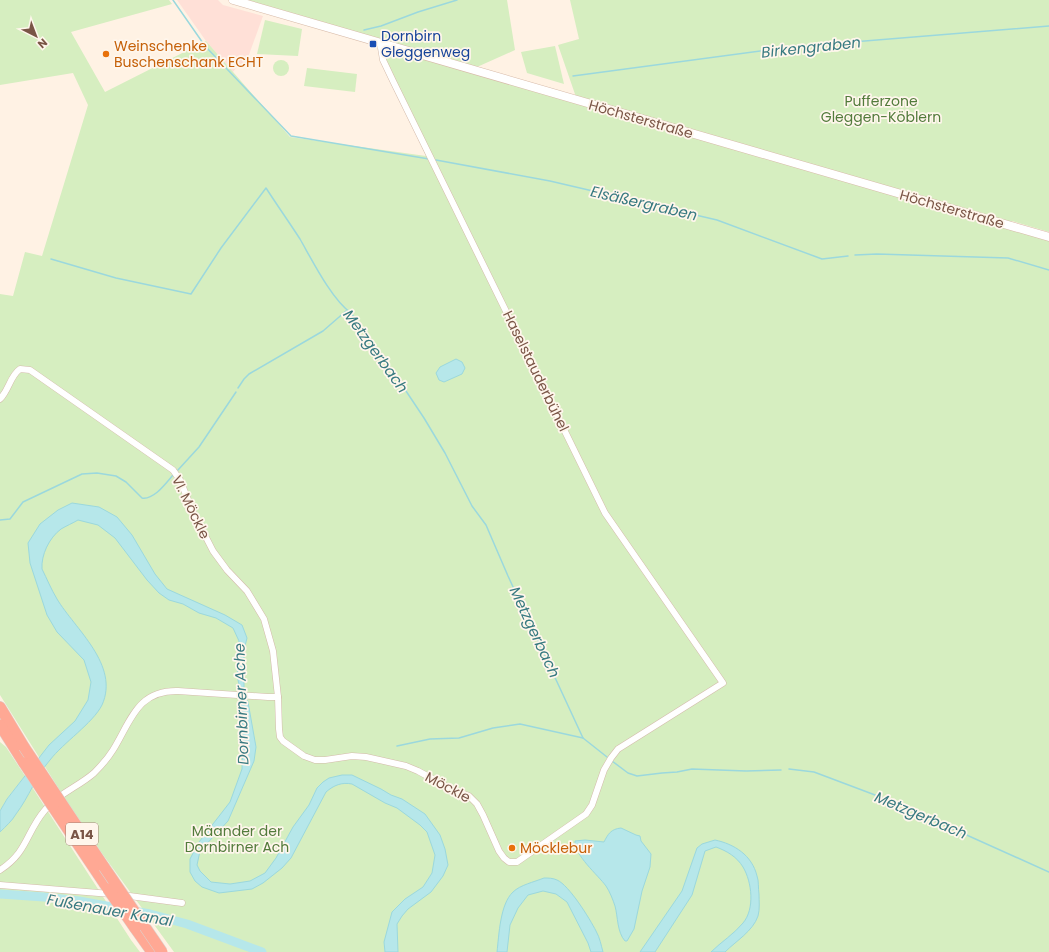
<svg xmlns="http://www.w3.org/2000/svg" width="1049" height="952" viewBox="0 0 1049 952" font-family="Poppins,sans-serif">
<rect width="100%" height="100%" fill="#fff2e4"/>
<polygon fill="#ffe0d7" points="177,0 218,0 223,5 263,16 246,63 239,64 233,72 206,41"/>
<g fill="#d6eec0">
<polygon points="0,0 169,0 172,4 71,32 105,92 206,41 290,137 426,156 385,62 383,45 1049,239 1049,952 174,952 101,852 64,797 0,695 0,294 13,296 25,252 42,256 88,105 73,73 0,85"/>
<polygon points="247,0 507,0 515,50 477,67"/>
<polygon points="570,0 1049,0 1049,232 1012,221 1010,223 576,97 558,45 579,39"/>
<polygon points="265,20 302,29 298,56 257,54"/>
<polygon points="555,46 564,84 527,73 521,52"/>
<circle cx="281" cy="68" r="8"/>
<polygon points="307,68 357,74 355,92 304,86"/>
<polygon points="0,742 6,747 25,776 7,799 0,811"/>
<polygon points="32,787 131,940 140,952 0,952 0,832 16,814"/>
</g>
<g fill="#b6e7ea" stroke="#9bd8dd">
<polygon points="456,359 462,362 465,368 462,374 444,382 439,380 436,373 440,367"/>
<path d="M 72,503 L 99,507 L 117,517 L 132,535 L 155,574 L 167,589 L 225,615 L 242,625 L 247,638 L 244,650 L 244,694 L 248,702 L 256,747 L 254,761 L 228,821 L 200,851 L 197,865 L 200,871 L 211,882 L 230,884 L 250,881 L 265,873 L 276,858 L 293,827 L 309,805 L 317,788 L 323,782 L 329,778 L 342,775 L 352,775 L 381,789 L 391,795 L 402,799 L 425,814 L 440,835 L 445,849 L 448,865 L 443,876 L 431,892 L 408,909 L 402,916 L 397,924 L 398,952 L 385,952 L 384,942 L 392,912 L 405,899 L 423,887 L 432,873 L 435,855 L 427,832 L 420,825 L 397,808 L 385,803 L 352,784 C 342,782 334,785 326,792 L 291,858 L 282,868 L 263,883 L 252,889 L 219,893 L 202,887 L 195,881 L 190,872 L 190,859 L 199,842 L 230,802 L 242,769 L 243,733 L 241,693 L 238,680 L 237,666 L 239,641 L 233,628 L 216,618 L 199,613 L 183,604 L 169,600 L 159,593 L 147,580 L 115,538 L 98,525 L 78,520 C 73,523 66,526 61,529 C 49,538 41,555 42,569 C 47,579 51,589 57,599 C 75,629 120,665 102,705 C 93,723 63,743 50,760 C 36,776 29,797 16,814 C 12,821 6,826 0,832 L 0,811 L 7,799 L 49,745 L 75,721 L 88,700 L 91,682 L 84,660 L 57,632 L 47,615 L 30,563 L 28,543 L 40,524 L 58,510 Z"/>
<path d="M 621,828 L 636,835 L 640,836 L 641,841 L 651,854 L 650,867 L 642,891 L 634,929 L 627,941 L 625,941 C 617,932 618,917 615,906 C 613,900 610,892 606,886 C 598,875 574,855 575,841 L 585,840 L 604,842 C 608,834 611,829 621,828 Z"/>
<path d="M 715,840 C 734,844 752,855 757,876 C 759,881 758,888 759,894 C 759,901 760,909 758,916 C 753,931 736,941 725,952 L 711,952 C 721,942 734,934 743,923 C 755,909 752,882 743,867 C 737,857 727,851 716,847 L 705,851 L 692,895 L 655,952 L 640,952 L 682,891 L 697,848 L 702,844 Z"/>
<path d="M 544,878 C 548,878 553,878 557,880 C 569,885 590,919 596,931 C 600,938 601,945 603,952 L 591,952 L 588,943 L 567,902 L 556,894 L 543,891 L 528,895 L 518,908 L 510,925 L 507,952 L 497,952 C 499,935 500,904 513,892 C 520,885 534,882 544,878 Z"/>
</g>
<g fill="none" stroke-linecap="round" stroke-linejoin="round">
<g stroke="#9bd8dd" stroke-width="1.5">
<polyline points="173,0 205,46 291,136 429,159"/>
<polyline points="364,30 381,26 418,12 457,0"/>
<polyline points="573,76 791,47 1049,26"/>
<polyline points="436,160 550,181 717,220 822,259 848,256"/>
<polyline points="855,255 877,254 1008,258 1049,270"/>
<path d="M 51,259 L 116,278 L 191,294 L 221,248 L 266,188 C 277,205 289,222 300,239 C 312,260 332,300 351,313 L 396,376 L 424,418 L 445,453 L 472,506 L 486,525 L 508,576 L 583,738 L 607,757"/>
<polyline points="238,388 244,379 249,374 323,331 346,311"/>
<polyline points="178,470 199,447 236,392"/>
<path d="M 0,520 L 10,519 L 23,502 L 82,474 L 97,473 L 116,476 L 126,482 L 142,498 C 154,500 166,483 173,475"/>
<polyline points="397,746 430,739 459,738 493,728 520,724 583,738"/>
<polyline points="612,761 628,773 637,776 662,773 677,772 692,769 746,771 781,770"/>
<polyline points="789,769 814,772 891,801 1049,872"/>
</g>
<polyline stroke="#b6e7ea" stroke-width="9" points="0,894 44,897 79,901 150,914 187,924 262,952"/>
<g stroke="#d4bbab" stroke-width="7">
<g id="minor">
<path d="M 0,399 C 9,390 10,376 20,369 L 30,370 L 173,470 L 180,480 L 193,512 L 213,551 L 227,570 L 247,591 L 264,619 L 273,651 L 278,697 L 279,729 L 280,737 L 283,741 L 304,756 L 315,760 L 325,760 L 352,756 L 366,757 L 406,766 L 418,771 L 453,790 L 469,796 L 477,804 L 483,815 L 499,851 L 504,858 L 509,862 L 517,862 L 586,814 L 592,805 L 604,770 L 611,758 L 618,749 L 723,683 L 605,513 L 393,81 L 383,60 L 380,42"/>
<path d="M 0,870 C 28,852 26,832 45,810 C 59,793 78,787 94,773 C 101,766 108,758 113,750 C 131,721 137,690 178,691 L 268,697 L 278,697"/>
<polyline points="0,885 111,894"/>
<polyline points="122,895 182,903"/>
</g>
</g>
<g stroke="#d7baa8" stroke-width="9">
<polyline id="secondary" points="233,0 1049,237"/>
</g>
<g stroke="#dcd3cf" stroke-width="12">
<g id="motorway">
<polyline points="0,707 24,747"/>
<polyline points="0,725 24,763"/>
<polyline points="60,801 104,867"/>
<polyline points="53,807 108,889"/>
<polyline points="135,928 152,952"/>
</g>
</g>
<use href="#minor" stroke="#fff" stroke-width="6"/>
<use href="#secondary" stroke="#fff" stroke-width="8"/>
<use href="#motorway" stroke="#ffa894" stroke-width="11"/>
<g stroke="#dcd3cf" stroke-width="12" stroke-linecap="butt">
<g id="motorway-bridge">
<polyline points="24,747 60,801"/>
<polyline points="24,763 53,807"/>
<polyline points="104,867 162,952"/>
<polyline points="108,889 135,928"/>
</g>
</g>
<use href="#motorway-bridge" stroke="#ffa894" stroke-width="11"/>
</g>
<rect fill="#1a4fb4" stroke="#fff6ec" stroke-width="1.5" x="369" y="40" width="8" height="8" rx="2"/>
<g fill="#e8710a" stroke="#fff6ec" stroke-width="1.5">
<circle cx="106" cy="54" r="4"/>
<circle cx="512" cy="848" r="4"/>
</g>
<g text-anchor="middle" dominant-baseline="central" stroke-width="3.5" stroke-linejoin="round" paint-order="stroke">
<rect fill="#fff6ec" stroke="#a28578" stroke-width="1" x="66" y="823" width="32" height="22" rx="3"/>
<g font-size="13" font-weight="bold" fill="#7a5546">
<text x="82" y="834">A14</text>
</g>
<g font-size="14" fill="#164399" stroke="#fff6ec" text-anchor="start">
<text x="381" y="36">Dornbirn<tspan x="381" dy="16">Gleggenweg</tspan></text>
</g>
<g font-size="14" fill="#c56008" stroke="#fff6ec" text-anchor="start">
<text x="114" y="46">Weinschenke<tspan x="114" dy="16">Buschenschank ECHT</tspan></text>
<text x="520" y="848">Möcklebur</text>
</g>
<g font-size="14" fill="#527b3b" stroke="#fff6ec">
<text x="881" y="101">Pufferzone<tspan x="881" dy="16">Gleggen-Köblern</tspan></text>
<text x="237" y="831">Mäander der<tspan x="237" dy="16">Dornbirner Ach</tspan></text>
</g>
<g font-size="14" fill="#7a5546" stroke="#fff6ec">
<text transform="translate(641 119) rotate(16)">Höchsterstraße</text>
<text transform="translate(952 209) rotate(16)">Höchsterstraße</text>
<text transform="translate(536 371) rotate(64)">Haselstauderbühel</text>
<text transform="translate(191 507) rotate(64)">VI. Möckle</text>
<text transform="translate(448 787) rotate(28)">Möckle</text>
</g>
<g font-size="15" font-style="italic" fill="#387a81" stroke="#fff6ec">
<text transform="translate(811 47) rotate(-6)">Birkengraben</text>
<text transform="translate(644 203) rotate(13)">Elsäßergraben</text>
<text transform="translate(376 351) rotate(54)">Metzgerbach</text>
<text transform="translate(535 632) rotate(65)">Metzgerbach</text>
<text transform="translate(241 704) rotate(-92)">Dornbirner Ache</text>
<text transform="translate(921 815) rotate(23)">Metzgerbach</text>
<text transform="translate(110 910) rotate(10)">Fußenauer Kanal</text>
</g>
</g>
<g transform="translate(36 36) rotate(138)" stroke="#fff6ec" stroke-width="3" paint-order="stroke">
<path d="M0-3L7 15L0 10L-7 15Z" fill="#7a5546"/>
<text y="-6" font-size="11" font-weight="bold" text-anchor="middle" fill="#7a5546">N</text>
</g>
</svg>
